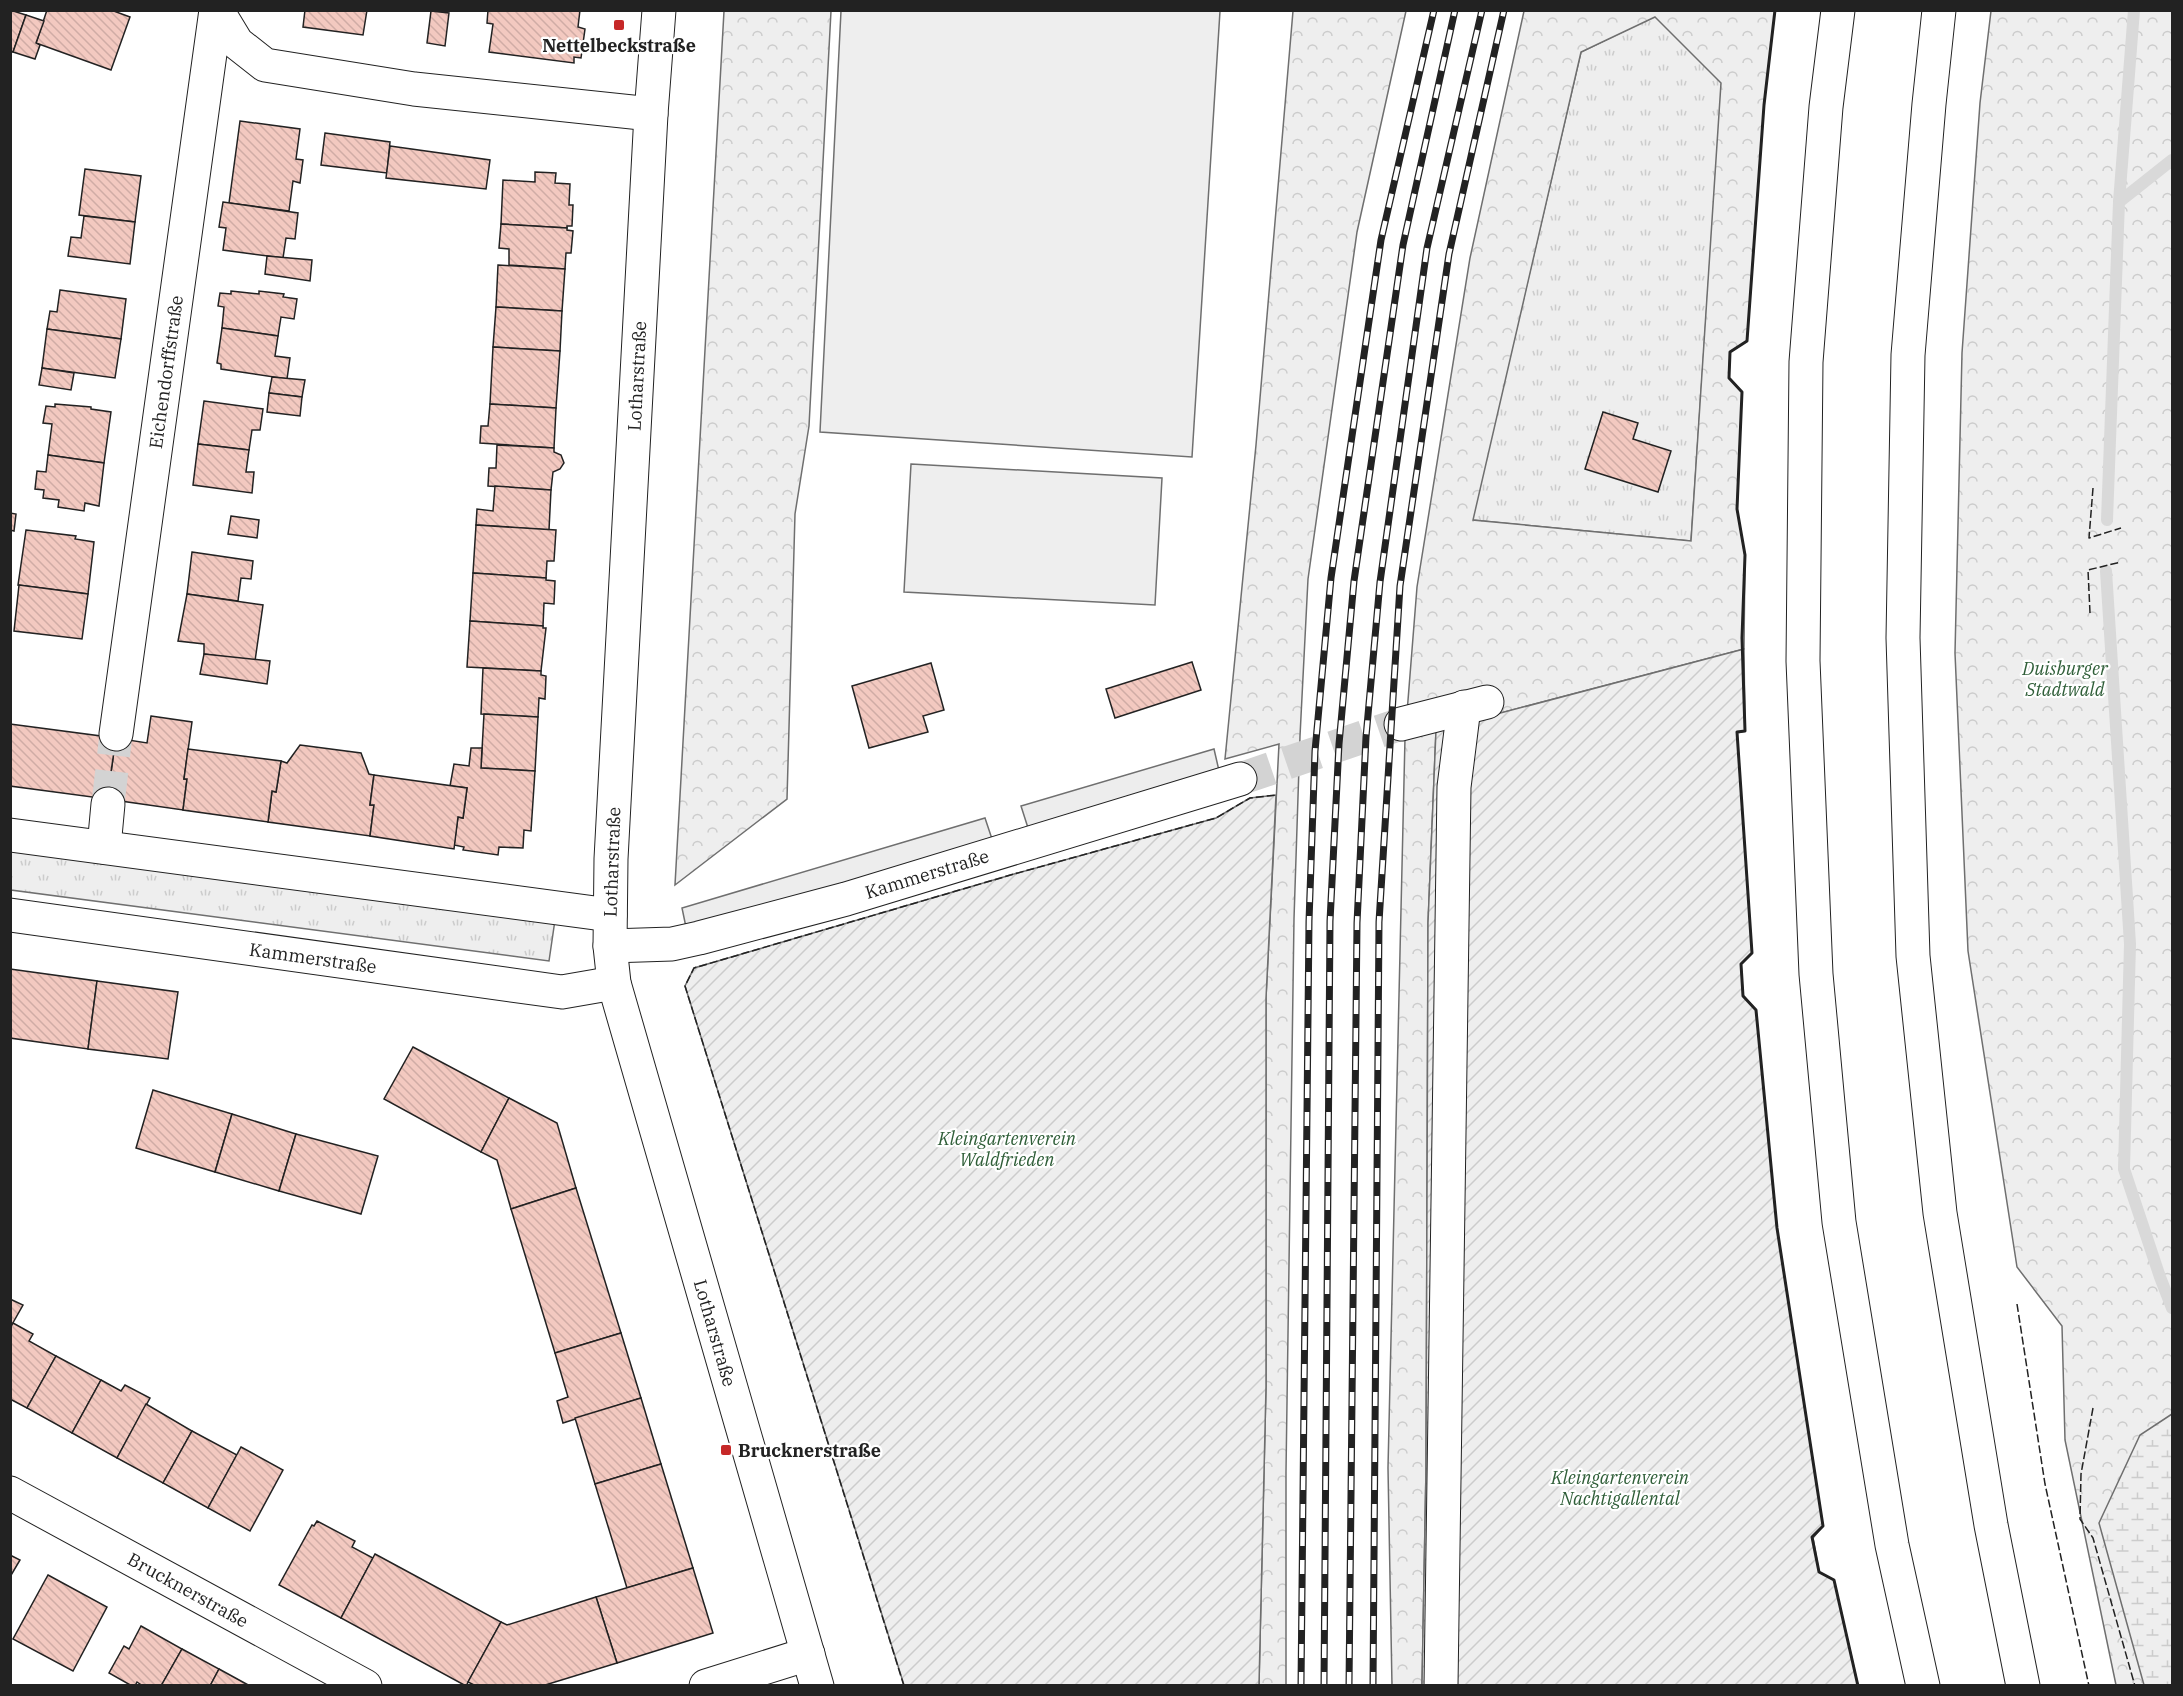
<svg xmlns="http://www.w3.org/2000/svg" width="2183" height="1696" viewBox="0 0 2183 1696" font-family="'IBM Plex Serif',serif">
<defs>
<pattern id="grass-tufts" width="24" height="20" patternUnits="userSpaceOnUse" patternTransform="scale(1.5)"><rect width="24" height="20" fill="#eee"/><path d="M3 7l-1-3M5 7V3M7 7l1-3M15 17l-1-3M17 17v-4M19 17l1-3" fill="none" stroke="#ccc"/></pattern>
<pattern id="forest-crowns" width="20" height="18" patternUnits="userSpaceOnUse" patternTransform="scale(1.5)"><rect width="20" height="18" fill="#eee"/><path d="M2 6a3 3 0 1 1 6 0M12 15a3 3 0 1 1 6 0" fill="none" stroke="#ccc"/></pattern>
<pattern id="wetland-marsh" width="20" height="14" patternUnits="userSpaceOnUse" patternTransform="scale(1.5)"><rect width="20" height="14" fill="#eee"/><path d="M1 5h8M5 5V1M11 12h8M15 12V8" fill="none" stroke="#ccc"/></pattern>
<pattern id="garden-furrows" width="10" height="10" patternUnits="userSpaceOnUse" patternTransform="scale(1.5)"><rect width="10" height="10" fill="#eee"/><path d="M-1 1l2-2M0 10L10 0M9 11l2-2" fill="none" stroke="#ccc"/></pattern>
<pattern id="building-back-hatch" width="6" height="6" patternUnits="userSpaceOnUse" patternTransform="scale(1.5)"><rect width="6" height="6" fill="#f3c9c0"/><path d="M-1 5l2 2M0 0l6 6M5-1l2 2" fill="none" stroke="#d0aca5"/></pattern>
</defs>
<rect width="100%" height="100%" fill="#fff"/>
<g fill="url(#grass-tufts)" stroke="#6f6f6f" stroke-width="1.5">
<polygon points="1655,16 1722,83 1691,541 1472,520 1581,52"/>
<polygon points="11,848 555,920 549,961 11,890"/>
</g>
<g fill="url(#forest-crowns)" stroke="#6f6f6f" stroke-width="1.5" fill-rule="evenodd">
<polygon points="724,11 831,11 809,426 795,514 787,799 675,885"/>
<polygon points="1293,11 1406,11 1357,232 1308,579 1300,736 1294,919 1286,1472 1286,1685 1259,1685 1266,1387 1266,998 1279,744 1225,759 1256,445"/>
<path d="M 1524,11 L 1775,11 L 1764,105 L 1747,341 L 1730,352 L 1729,378 L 1742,392 L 1737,509 L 1745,555 L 1744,649 L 1436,730 L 1428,923 L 1426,1469 L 1422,1685 L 1392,1686 L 1388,1468 L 1405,738 L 1417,587 L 1470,258 ZM 1655,17 L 1721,83 L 1691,541 L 1473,520 L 1581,52 Z"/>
<polygon points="1991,11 2172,11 2172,1685 2116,1685 2065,1440 2062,1326 2017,1267 1968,951 1955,653 1962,353 1980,103"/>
</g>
<polygon fill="url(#wetland-marsh)" stroke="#6f6f6f" stroke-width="1.5" points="2172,1414 2172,1685 2144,1685 2099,1523 2140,1435"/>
<g fill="url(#garden-furrows)" stroke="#6f6f6f" stroke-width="1.5">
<polygon points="1744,649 1745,731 1737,733 1752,953 1741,964 1743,995 1756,1010 1777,1228 1823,1526 1813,1538 1819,1572 1834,1580 1858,1685 1422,1686 1426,1469 1428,923 1436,730"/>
<polygon points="1276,795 1266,998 1266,1387 1259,1685 904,1685 685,986 694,968 1014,874 1216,818 1250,798"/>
</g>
<g fill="#eee" stroke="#6f6f6f" stroke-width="1.5">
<polygon points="841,11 1220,11 1192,457 820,432"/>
<polygon points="911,464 1162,478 1155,605 904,592"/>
</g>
<g fill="#ededed" stroke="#6f6f6f" stroke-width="1.5">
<polygon points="1214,749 1220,775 1029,831 1021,806"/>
<polygon points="985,818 993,842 687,932 682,908"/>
</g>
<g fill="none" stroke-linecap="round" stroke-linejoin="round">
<g stroke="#d9d9d9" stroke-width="12">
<polyline points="2119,202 2134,10"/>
<polyline points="2107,520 2119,202 2172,160"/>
<polyline points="2106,571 2130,944 2124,1169 2160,1277 2172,1308"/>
</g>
</g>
<g fill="url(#building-back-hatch)" stroke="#222" stroke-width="1.5">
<polygon points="10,10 26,15 13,52 10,51"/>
<polygon points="47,10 111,10 130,17 111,70 36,43"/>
<polygon points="305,10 367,10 363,35 303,27"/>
<polygon points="488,10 580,10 578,27 585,29 581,58 574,57 574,63 489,52 493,24 487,23"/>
<polygon points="431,11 449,13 445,46 427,43"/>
<polygon points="26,15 44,21 36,43 40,45 35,59 13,52"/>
<polygon points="240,121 300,129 296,159 303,160 300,183 293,181 289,211 229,203"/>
<polygon points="325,133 390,142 387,173 321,165"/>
<polygon points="390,146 490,160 486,189 386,178"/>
<polygon points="85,169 141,176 135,222 79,215"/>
<polygon points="535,172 556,173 555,183 570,184 569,205 573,205 572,226 567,226 567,228 501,224 503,180 535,182"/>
<polygon points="223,202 298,213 295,239 286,238 283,258 223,250 226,228 219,227"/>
<polygon points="84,216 135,222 130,264 68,256 71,237 81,238"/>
<polygon points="501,224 567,228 567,230 573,231 571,253 566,253 565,269 509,265 509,249 499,248"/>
<polygon points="267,256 312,260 310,281 265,274"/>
<polygon points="498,265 565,269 562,311 496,307"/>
<polygon points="60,290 126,299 121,339 47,329 50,311 57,312"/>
<polygon points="231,291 259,294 259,291 284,294 283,297 297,299 294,319 281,317 278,336 222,328 224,307 218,306 220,293 231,294"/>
<polygon points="496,307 562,311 560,351 493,347"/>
<polygon points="222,328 278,336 275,356 290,358 287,379 221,369 221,364 217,363"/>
<polygon points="47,329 121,339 115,378 42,368"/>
<polygon points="493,347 560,351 556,408 490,404"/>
<polygon points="42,368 74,373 71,390 39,385"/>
<polygon points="272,377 305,380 302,397 269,393"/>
<polygon points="269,393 302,397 300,416 267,412"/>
<polygon points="204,401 263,409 260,430 252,430 249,450 198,444"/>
<polygon points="55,404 91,407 91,409 111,412 104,463 48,455 52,424 43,423 46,406 55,407"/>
<polygon points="490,404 556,408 554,448 480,443 481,426 488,426"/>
<polygon points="1603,412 1638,423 1633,439 1671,451 1658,492 1585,469"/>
<polygon points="198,444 249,450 246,472 254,472 252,493 193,485"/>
<polygon points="497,445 554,448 554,452 561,455 564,463 560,469 553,472 551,490 488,486 489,468 496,468"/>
<polygon points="48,455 104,463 99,506 85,503 84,511 58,507 59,500 43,498 44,490 35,489 37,471 46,472"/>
<polygon points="495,486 551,490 549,530 476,525 477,509 493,511"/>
<polygon points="10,513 16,514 14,531 10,530"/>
<polygon points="231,516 259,520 257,538 228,534"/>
<polygon points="476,525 556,530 554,561 547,561 546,578 473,573"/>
<polygon points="26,530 76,536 75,539 94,542 88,594 18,585"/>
<polygon points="192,552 253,561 251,579 241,578 238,601 187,594"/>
<polygon points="473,573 546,578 546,580 555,581 554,604 544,603 543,626 470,621"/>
<polygon points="19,585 88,594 82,639 14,631"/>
<polygon points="187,594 263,605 255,661 204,654 204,644 178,641"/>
<polygon points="470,621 543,626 543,628 546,628 541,671 467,667"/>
<polygon points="204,654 270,661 267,684 200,674"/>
<polygon points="1192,662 1201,690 1115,718 1106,689"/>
<polygon points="931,663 944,710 923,716 928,732 869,748 852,686"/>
<polygon points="483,668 541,671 541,675 546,676 545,699 539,698 538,717 481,714"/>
<polygon points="484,714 538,717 535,771 481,768"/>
<polygon points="151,716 192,722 184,779 187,779 183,810 107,799 116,738 147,743"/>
<polygon points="10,724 116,738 107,799 10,786"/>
<polygon points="300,745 361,753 369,774 374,775 370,805 374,805 370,836 268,822 272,791 276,792 281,761 287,763"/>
<polygon points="471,748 482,748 481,768 535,771 531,831 524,830 523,848 499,847 498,855 463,850 464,847 454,845 458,817 463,818 467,788 450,786 454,764 469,766"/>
<polygon points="188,749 281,761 276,792 272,791 268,822 183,810 187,779 184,779"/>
<polygon points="374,775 467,788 463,818 458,817 454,849 370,836 374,805 370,805"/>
<polygon points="10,969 97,981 88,1049 10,1038"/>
<polygon points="97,981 178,992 168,1059 88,1049"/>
<polygon points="413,1047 509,1098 481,1152 384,1099"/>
<polygon points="153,1090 232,1114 215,1172 136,1148"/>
<polygon points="509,1098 557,1123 576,1188 511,1209 497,1160 481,1152"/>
<polygon points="232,1114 296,1134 279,1191 215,1172"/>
<polygon points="296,1134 378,1156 361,1214 279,1191"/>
<polygon points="576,1188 621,1333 555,1353 511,1209"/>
<polygon points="10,1299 23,1305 10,1328"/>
<polygon points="13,1323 33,1334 29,1341 56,1356 27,1408 10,1399 10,1328"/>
<polygon points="621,1333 641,1398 563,1423 557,1401 568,1397 555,1353"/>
<polygon points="56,1356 101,1380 72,1433 27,1408"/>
<polygon points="101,1380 121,1391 125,1385 150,1398 117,1458 72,1433"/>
<polygon points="641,1398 661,1464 595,1484 575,1418"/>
<polygon points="146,1404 192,1431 163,1483 117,1458"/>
<polygon points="192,1431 237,1455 208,1508 163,1483"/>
<polygon points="241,1447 283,1470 250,1531 208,1508"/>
<polygon points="661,1464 693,1568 627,1588 595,1484"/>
<polygon points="317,1521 355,1541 352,1547 373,1558 341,1618 279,1585 312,1525 314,1526"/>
<polygon points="375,1554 501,1622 466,1686 341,1618"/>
<polygon points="10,1555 20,1560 10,1577"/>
<polygon points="693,1568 713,1633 617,1663 596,1597"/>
<polygon points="48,1575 107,1607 73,1671 13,1639"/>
<polygon points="596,1597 617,1663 542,1686 476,1686 468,1682 501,1622 507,1625"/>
<polygon points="141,1626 182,1649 161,1686 143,1686 137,1682 135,1686 132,1686 109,1673 124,1646 129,1649"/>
<polygon points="182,1649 219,1669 210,1686 161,1686"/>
<polygon points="219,1669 250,1686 210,1686"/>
</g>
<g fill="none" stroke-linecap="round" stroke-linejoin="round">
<g stroke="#d3d3d3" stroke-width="33" stroke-dasharray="33 16" stroke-linecap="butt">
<polyline points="1240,779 1401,724"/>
<polyline points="108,804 116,734"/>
</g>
<g stroke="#222" stroke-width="35">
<g id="minor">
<polyline points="217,10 237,43 265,65 414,89 651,114"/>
<polyline points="659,10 651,114 611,859 610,946 614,983 817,1686"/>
<polyline points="1401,724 1487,702"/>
<polyline points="116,734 216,10"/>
<polyline points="10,835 610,915"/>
<polyline points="104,847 108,804"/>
<polyline points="10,915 562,992 614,983"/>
<polyline points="610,946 672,944 699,938 846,899 1240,779"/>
<polyline points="10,1493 365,1686"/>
<polyline points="706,1686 808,1654"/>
<polyline points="1441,1686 1454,787 1464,707"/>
</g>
</g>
<g stroke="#222" stroke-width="35">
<g id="highway">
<polyline points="1838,10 1826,107 1806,362 1803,661 1816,974 1839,1222 1892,1545 1923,1686"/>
<polyline points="1939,10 1929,104 1908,355 1903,638 1913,956 1940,1213 1991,1525 2023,1686"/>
</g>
</g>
<use href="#minor" stroke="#fff" stroke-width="33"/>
<use href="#highway" stroke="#fff" stroke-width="33"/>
<g stroke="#222" stroke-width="7">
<g id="rail">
<polyline points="1301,1686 1309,921 1315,751 1331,578 1381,240 1434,10"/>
<polyline points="1324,1686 1330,921 1339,744 1354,581 1403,245 1455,10"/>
<polyline points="1349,1686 1357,923 1366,737 1380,582 1427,248 1482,10"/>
<polyline points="1373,1686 1379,922 1400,586 1449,254 1504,10"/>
</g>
</g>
<use href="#rail" stroke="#fff" stroke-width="4.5" stroke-dasharray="14" stroke-linecap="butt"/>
<g stroke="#222" stroke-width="1.5" stroke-dasharray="8 3" stroke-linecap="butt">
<polyline points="2093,488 2089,538 2121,528"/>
<polyline points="2090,613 2088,570 2121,562"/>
<polyline points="2017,1304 2045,1484 2089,1686"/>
<polyline points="2093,1408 2081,1474 2080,1519 2093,1538 2135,1686"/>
<polyline points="904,1686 685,986 694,968 1014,874 1216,818 1250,798 1276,795"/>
</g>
<polyline stroke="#222" stroke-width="3" points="1775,10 1764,105 1747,341 1730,352 1729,378 1742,392 1737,509 1745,555 1742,638 1745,731 1737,732 1752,953 1741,964 1743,996 1756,1010 1777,1228 1823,1526 1812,1537 1819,1572 1834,1580 1858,1686"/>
</g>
<g fill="#c62828" stroke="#fff" stroke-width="2">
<rect x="613" y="19" width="12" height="12" rx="3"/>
<rect x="720" y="1444" width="12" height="12" rx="3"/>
</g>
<g text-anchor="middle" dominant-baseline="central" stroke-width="4.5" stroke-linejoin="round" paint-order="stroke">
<g font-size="18" font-weight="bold" fill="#222" stroke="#fff">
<text x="619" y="45">Nettelbeckstraße</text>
<text x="738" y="1450" text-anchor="start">Brucknerstraße</text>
</g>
<g font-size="18" fill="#222" stroke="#fff">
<text transform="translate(166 372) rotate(-82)">Eichendorffstraße</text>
<text transform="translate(637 376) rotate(-87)">Lotharstraße</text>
<text transform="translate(612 862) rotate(-88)">Lotharstraße</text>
<text transform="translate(927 874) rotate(-17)">Kammerstraße</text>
<text transform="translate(313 958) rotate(8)">Kammerstraße</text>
<text transform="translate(715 1333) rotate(74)">Lotharstraße</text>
<text transform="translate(188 1590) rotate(29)">Brucknerstraße</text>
</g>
<g font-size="18" font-style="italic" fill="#2f5e38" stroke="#fff">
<text x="2065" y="668">Duisburger<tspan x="2065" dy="21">Stadtwald</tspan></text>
<text x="1007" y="1138">Kleingartenverein<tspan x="1007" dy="21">Waldfrieden</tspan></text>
<text x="1620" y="1477">Kleingartenverein<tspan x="1620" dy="21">Nachtigallental</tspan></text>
</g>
</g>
<rect width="2183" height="1696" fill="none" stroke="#222222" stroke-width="24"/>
</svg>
